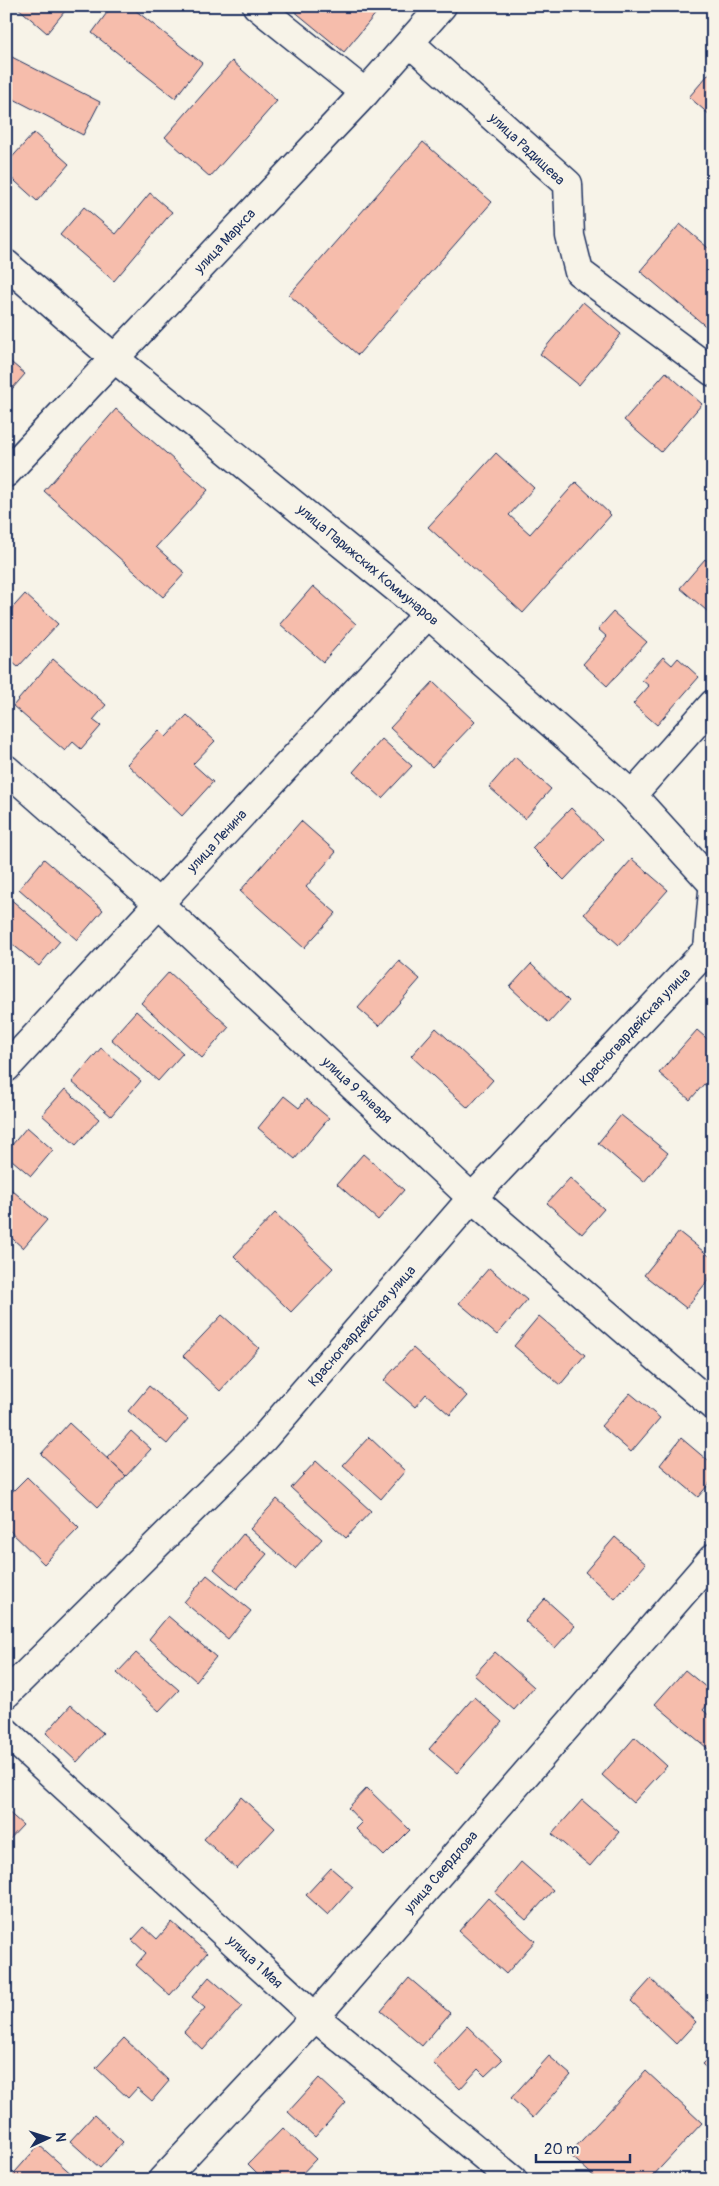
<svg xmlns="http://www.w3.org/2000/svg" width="719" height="2186" viewBox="0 0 719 2186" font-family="Pangolin,sans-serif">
<rect width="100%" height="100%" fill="#f7f3e8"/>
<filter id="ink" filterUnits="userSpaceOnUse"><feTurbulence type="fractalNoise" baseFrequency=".02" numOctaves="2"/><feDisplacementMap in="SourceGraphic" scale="10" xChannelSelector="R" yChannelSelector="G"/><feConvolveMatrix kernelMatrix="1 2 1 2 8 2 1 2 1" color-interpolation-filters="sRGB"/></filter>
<g filter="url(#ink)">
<g fill="#f6bdac" stroke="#1b2f5e">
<polygon points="16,6 69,6 47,33"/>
<polygon points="112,6 130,6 202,63 175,98 92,33"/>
<polygon points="296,6 382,6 344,52 293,10"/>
<polygon points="6,54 100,102 83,135 6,95"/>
<polygon points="232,61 277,101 210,177 165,137"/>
<polygon points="713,69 713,115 711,116 689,97"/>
<polygon points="34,133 69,164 37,201 6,173 6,164"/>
<polygon points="423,142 492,202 358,355 289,295"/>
<polygon points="150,193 172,212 114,281 60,235 84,207 116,234"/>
<polygon points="680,224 713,252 713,325 709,329 640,271"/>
<polygon points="583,302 621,334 579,385 540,354"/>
<polygon points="6,358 25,374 6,396"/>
<polygon points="666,372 702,404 661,452 624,420"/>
<polygon points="116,409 208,490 156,547 185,573 163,597 44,491"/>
<polygon points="496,453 534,488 509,515 530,534 576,482 611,515 523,613 428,527"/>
<polygon points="705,559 713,566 713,616 680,588"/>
<polygon points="313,586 356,624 323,662 280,624"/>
<polygon points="25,594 58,624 18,667 6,657 6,615"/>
<polygon points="613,612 647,642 607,686 583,664 607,637 598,629"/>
<polygon points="663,657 672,665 678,658 699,677 657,725 633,704 649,686 642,680"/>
<polygon points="53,659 106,705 93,720 101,726 81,749 73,742 65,751 13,706"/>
<polygon points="433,682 475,722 432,767 390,728"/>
<polygon points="187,715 215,741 193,764 213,782 182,816 127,764 159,730 166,737"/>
<polygon points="382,739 412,766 382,798 353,772"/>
<polygon points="515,757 551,789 525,819 489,787"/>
<polygon points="571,808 603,839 564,880 532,848"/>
<polygon points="301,821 336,852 306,887 336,913 304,948 240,891"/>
<polygon points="44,859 103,910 77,940 19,889"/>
<polygon points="632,859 668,890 619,945 584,914"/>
<polygon points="8,897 60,941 39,966 6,939"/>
<polygon points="399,961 420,979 379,1026 358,1008"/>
<polygon points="531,964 569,1001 549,1023 510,987"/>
<polygon points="169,972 229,1027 202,1058 141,1003"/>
<polygon points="136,1011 183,1053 158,1081 111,1039"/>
<polygon points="436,1028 493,1080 468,1108 411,1056"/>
<polygon points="697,1030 713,1044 713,1091 704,1084 690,1100 659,1073"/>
<polygon points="101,1048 141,1081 111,1116 72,1082"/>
<polygon points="65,1089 99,1119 76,1145 42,1115"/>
<polygon points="284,1096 299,1108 306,1099 329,1118 295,1159 258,1128"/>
<polygon points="621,1115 668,1153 644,1182 598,1143"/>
<polygon points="27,1127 53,1150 31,1176 6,1155 6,1152"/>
<polygon points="363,1154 404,1190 378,1220 337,1184"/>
<polygon points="570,1178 604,1209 582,1234 547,1203"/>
<polygon points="6,1185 47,1220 23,1248 6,1233"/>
<polygon points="275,1213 333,1268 291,1312 234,1256"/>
<polygon points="679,1232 713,1259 713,1274 686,1308 644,1275"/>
<polygon points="489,1268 527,1300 497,1335 459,1303"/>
<polygon points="222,1315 259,1348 220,1391 183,1356"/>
<polygon points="539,1316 585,1355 560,1385 514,1346"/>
<polygon points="413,1348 467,1396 450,1415 426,1394 415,1407 384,1380"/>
<polygon points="149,1386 188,1419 167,1444 128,1411"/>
<polygon points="630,1393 660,1418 631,1452 601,1426"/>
<polygon points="69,1423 126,1476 98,1507 41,1454"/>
<polygon points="131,1431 151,1449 126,1476 107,1458"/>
<polygon points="369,1437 405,1471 381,1499 343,1465"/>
<polygon points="681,1438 713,1465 713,1479 698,1497 660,1465"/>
<polygon points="316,1461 371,1511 346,1538 291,1488"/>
<polygon points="27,1477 79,1528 44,1564 6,1527 6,1498"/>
<polygon points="277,1499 322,1539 295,1569 250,1529"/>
<polygon points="243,1534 267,1554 237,1589 214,1569"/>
<polygon points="615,1537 646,1564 615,1599 585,1572"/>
<polygon points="207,1575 251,1611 228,1639 184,1602"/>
<polygon points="545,1599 575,1626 555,1648 525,1621"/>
<polygon points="168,1616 216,1657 196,1681 149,1639"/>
<polygon points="495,1652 534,1687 514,1710 474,1675"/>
<polygon points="136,1653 179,1690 159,1711 117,1673"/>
<polygon points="685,1670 713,1693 713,1698 703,1710 713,1719 713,1753 655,1704"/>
<polygon points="474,1697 502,1722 457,1773 429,1749"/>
<polygon points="71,1705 103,1733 77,1762 46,1733"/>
<polygon points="635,1737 667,1766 633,1803 602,1775"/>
<polygon points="367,1788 410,1830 384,1856 356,1829 362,1823 348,1808"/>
<polygon points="241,1797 275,1828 237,1869 204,1839"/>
<polygon points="582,1800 619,1832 590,1866 552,1834"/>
<polygon points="6,1810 23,1825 6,1843"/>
<polygon points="521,1862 553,1890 526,1920 495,1893"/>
<polygon points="331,1868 353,1887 328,1915 306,1895"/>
<polygon points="488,1898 535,1941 506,1974 459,1931"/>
<polygon points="172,1922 207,1953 170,1995 136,1965 146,1953 132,1940 144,1927 157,1939"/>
<polygon points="209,1977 242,2006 203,2050 184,2032 205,2008 192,1997"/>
<polygon points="409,1978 450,2013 422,2046 381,2011"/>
<polygon points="651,1979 696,2022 676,2044 631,2001"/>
<polygon points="467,2026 502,2060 485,2076 478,2069 460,2089 433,2063"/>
<polygon points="124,2038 169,2081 152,2101 137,2088 128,2098 96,2068"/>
<polygon points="713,2053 713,2074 702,2064"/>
<polygon points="549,2056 571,2075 533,2118 511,2098"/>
<polygon points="646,2071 702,2123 649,2180 598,2180 569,2154"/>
<polygon points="319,2078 346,2103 315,2137 288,2112"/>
<polygon points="94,2115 123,2142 100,2168 70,2141"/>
<polygon points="283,2128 316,2159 296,2180 264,2180 248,2164"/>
<polygon points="39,2145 74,2176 71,2180 8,2180"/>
</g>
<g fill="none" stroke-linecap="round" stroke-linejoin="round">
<g stroke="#1b2f5e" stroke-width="31">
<g id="minor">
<polyline points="257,6 365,93"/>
<polyline points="410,43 568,184 570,236 579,272 713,372"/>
<polyline points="6,264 114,358 428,614 632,795 713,884"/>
<polyline points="6,769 159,904 472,1198 713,1406"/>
<polyline points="632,795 713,704"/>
<polyline points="713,891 708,949 713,953"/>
<polyline points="6,1068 428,614"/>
<polyline points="6,1694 263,1439 472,1198 708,949"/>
<polyline points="6,1732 315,2017 513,2180"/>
<polyline points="162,2180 315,2017 713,1558"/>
</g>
</g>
<g stroke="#1b2f5e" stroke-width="31">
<polyline id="tertiary" points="6,473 365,93 442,6"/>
</g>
<use href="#minor" stroke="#f7f3e8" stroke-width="28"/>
<use href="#tertiary" stroke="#f7f3e8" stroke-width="28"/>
</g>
</g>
<g text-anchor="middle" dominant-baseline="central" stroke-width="5" stroke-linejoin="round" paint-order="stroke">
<g font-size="14" fill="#1b2f5e" stroke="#f7f3e8">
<text transform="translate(527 149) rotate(43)">улица Радищева</text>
<text transform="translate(225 241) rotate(-47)">улица Маркса</text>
<text transform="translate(368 565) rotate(40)">улица Парижских Коммунаров</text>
<text transform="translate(217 841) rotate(-47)">улица Ленина</text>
<text transform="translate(635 1027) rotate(-47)">Красногвардейская улица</text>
<text transform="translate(357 1090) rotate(43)">улица 9 Января</text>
<text transform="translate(362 1326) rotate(-49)">Красногвардейская улица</text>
<text transform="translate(441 1872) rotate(-49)">улица Свердлова</text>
<text transform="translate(255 1962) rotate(43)">улица 1 Мая</text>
</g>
</g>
<rect width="719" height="2186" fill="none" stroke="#f7f3e8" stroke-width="25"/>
<rect x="12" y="12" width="694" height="2161" fill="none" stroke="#1b2f5e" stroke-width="2" filter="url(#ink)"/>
<g transform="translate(48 2138) rotate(86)" stroke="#f7f3e8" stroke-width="4" paint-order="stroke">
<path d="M0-4L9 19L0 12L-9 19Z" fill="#1b2f5e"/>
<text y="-8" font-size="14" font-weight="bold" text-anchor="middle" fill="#1b2f5e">N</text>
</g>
<path d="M536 2154v8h94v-8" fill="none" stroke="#1b2f5e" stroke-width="2.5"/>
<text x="544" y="2154" font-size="15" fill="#1b2f5e" stroke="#f7f3e8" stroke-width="4" paint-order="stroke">20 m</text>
</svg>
